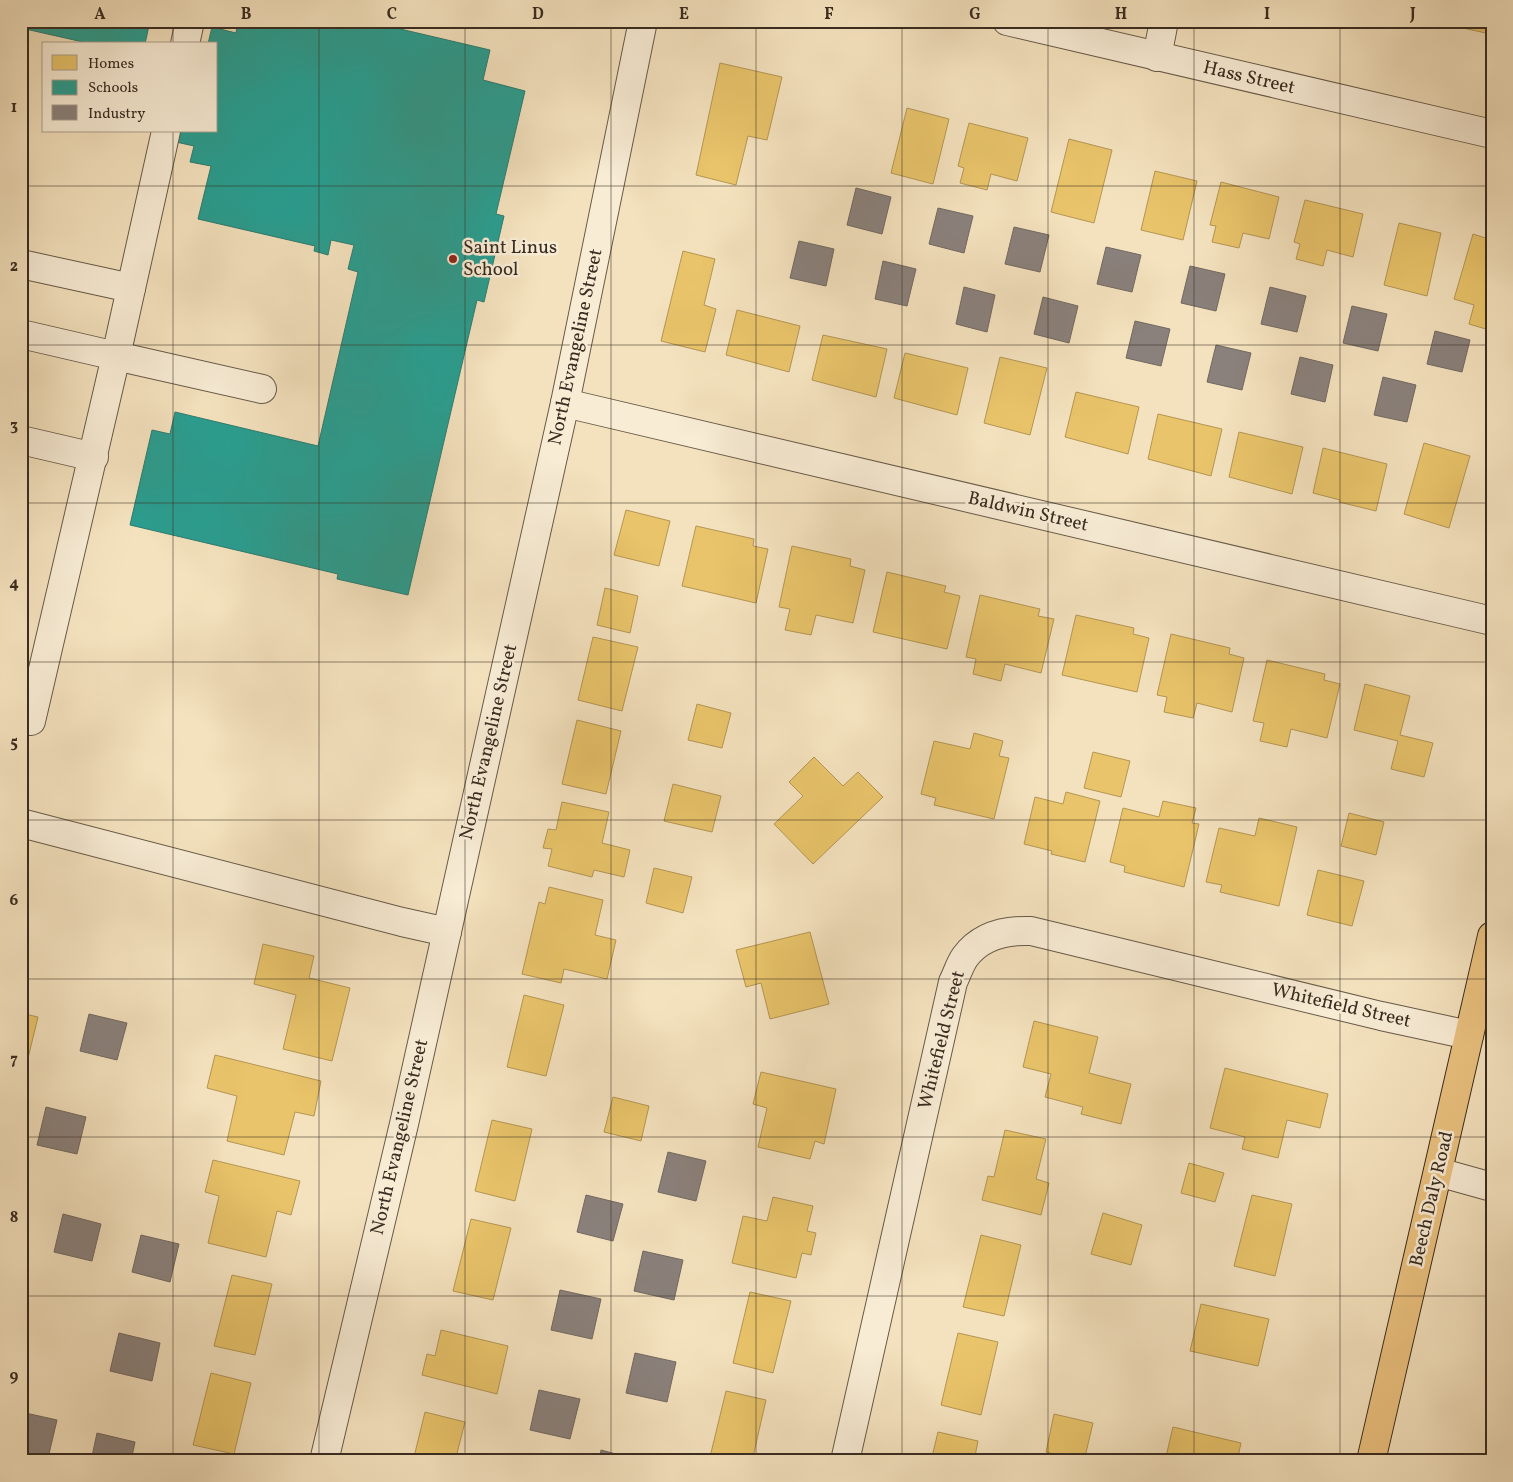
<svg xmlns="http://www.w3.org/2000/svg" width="1513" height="1482" viewBox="0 0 1513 1482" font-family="Vollkorn,serif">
<rect width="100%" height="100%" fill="#f4e2be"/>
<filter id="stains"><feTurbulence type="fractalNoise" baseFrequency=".004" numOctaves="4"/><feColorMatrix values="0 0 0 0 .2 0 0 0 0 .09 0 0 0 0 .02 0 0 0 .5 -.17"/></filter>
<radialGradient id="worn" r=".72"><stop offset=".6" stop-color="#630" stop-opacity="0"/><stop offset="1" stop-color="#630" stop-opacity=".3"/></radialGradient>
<g fill="#e9c46a" stroke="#b49654">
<polygon points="1455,21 1492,21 1490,34 1454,26"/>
<polygon points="720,63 782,77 767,140 748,136 736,185 696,175"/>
<polygon points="907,108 949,119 933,184 891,173"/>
<polygon points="969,123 1028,138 1017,181 991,174 987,190 960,183 964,168 958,166"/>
<polygon points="1069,139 1112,150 1094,223 1051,212"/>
<polygon points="1155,171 1197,181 1183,240 1141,230"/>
<polygon points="1221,182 1279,197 1269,239 1243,233 1239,248 1212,242 1216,226 1210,225"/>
<polygon points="1305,200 1363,214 1353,257 1327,250 1323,266 1296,259 1300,244 1294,242"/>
<polygon points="1399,223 1441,233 1427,296 1384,285"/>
<polygon points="1473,234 1492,240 1492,321 1489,330 1469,324 1474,305 1454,299"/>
<polygon points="683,251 715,259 704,305 716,309 705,352 661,341"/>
<polygon points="737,310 800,326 789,372 726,355"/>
<polygon points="823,335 887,349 876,397 812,380"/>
<polygon points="905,353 968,368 957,415 894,398"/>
<polygon points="1000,357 1047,368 1030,435 984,423"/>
<polygon points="1076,392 1139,407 1128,454 1065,437"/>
<polygon points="1158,414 1222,429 1211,476 1148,459"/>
<polygon points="1239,432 1303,447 1292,494 1229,477"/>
<polygon points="1424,443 1470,456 1449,528 1404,514"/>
<polygon points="1323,448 1387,464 1376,511 1339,502 1340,500 1313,493"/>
<polygon points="626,510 670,521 659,566 614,555"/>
<polygon points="696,526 754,539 753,546 768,549 756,603 682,586"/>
<polygon points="792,546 851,559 850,566 865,570 853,623 816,615 811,635 785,630 790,609 779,607"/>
<polygon points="887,572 946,586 944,592 960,596 947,649 873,632"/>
<polygon points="605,588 638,596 630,633 597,625"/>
<polygon points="980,595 1040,609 1038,616 1054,619 1041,673 1005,664 1001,681 973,674 976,659 966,657"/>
<polygon points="1076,615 1134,628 1133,634 1149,638 1137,692 1062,675"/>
<polygon points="1171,634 1230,648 1229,654 1244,658 1232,712 1197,703 1193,718 1164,712 1167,697 1157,695"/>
<polygon points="593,637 638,647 622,711 578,700"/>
<polygon points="1267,660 1325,674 1324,680 1340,684 1327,738 1291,729 1287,747 1260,741 1264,723 1253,721"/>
<polygon points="1365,684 1410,696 1400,735 1433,743 1424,777 1391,769 1398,741 1354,730"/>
<polygon points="697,704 731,713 722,748 688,740"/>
<polygon points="577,720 621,731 606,794 562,784"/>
<polygon points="974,733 1003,741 999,756 1009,758 994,819 934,805 936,798 921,794 934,741 970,749"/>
<polygon points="1093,752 1130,761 1121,797 1084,788"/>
<polygon points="814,757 843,786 858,772 883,797 813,864 774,824 803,796 789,782"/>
<polygon points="673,784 721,796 712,832 664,821"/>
<polygon points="1066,792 1100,801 1085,862 1051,854 1052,851 1024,844 1035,797 1063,804"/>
<polygon points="1163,801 1196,808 1192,823 1199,824 1184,887 1124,872 1125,866 1110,862 1123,808 1159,817"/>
<polygon points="562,802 609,812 602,843 630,850 624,877 594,870 592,877 548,866 552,849 543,848 548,829 556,830"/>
<polygon points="1349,813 1384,822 1376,855 1341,846"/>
<polygon points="1259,818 1297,827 1279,906 1220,892 1222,885 1206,882 1219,828 1255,836"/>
<polygon points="654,868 692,877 683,913 646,903"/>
<polygon points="1318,870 1364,881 1352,926 1307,915"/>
<polygon points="549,887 603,900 595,935 616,940 607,979 564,969 561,983 522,974 539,902 545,904"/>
<polygon points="810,932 829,1004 770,1019 761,983 746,987 736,950"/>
<polygon points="263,944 314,956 309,978 350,988 332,1061 283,1049 296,995 254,984"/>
<polygon points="524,995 564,1005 546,1076 507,1067"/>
<polygon points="21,1013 38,1017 21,1087"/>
<polygon points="1034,1021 1098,1037 1089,1073 1131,1084 1121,1124 1081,1114 1083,1107 1045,1097 1051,1074 1023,1067"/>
<polygon points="215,1055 321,1081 314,1116 295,1112 284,1155 227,1141 237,1096 207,1088"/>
<polygon points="1225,1068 1328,1094 1320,1128 1287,1120 1278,1158 1242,1149 1245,1137 1210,1128"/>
<polygon points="761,1072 836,1089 824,1144 815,1141 810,1159 758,1147 767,1108 753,1104"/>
<polygon points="613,1097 649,1106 641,1141 604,1132"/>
<polygon points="492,1120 532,1129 515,1201 475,1191"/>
<polygon points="1005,1130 1046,1139 1036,1179 1049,1183 1041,1215 982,1200 988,1176 994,1177"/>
<polygon points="213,1160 300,1181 291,1215 277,1211 266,1257 208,1243 219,1196 205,1192"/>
<polygon points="1189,1163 1224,1173 1215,1202 1181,1193"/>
<polygon points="1252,1195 1292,1204 1275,1276 1234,1266"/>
<polygon points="773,1197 813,1206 807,1231 816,1233 811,1255 802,1253 796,1278 732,1263 743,1216 767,1221"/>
<polygon points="1103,1213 1142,1225 1131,1265 1091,1254"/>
<polygon points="471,1219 511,1228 493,1300 453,1291"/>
<polygon points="981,1235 1021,1245 1004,1316 963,1307"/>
<polygon points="232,1275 272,1284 255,1355 214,1346"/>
<polygon points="750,1292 791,1301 773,1373 733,1363"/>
<polygon points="1201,1304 1269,1319 1258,1366 1190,1351"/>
<polygon points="441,1330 508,1346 497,1394 422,1375 427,1354 435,1356"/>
<polygon points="958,1333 998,1342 981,1415 941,1405"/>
<polygon points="211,1373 251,1383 234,1454 193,1445"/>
<polygon points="726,1391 766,1400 752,1461 709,1461"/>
<polygon points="425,1412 465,1422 455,1461 413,1461"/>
<polygon points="1054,1414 1093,1423 1084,1461 1046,1452"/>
<polygon points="1173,1427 1241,1443 1237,1461 1165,1461"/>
<polygon points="938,1432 978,1441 974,1461 931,1461"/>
</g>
<g fill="#2a9d8f" stroke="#2e7b6e">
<polygon points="21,21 150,21 145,44 82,44 83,42 21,28"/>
<polygon points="238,21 366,21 490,50 483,80 525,91 496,214 504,216 484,302 477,300 408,595 337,579 338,574 130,525 152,430 170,434 175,412 318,446 358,272 348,269 354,245 331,240 328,255 314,251 315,246 198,219 211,166 190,162 194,146 176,142 178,131 216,131 216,44 208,44 212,27 236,33"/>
</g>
<g fill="#8a817c" stroke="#726861">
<polygon points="856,188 891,197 882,234 847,225"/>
<polygon points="938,208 973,216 964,253 929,244"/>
<polygon points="1014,227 1049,235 1040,272 1005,264"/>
<polygon points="799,241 834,249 826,286 790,278"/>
<polygon points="1106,247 1141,255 1132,292 1097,284"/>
<polygon points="883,261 916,269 907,306 875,299"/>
<polygon points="1190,266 1225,274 1216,311 1181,303"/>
<polygon points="964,287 995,295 987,332 956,324"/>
<polygon points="1270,287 1306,296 1297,332 1261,324"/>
<polygon points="1043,297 1078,306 1069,343 1034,334"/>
<polygon points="1352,306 1387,314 1378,351 1343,343"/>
<polygon points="1135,321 1170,329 1161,366 1126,358"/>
<polygon points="1435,331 1470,340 1462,372 1427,364"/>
<polygon points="1216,345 1251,353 1242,390 1207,382"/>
<polygon points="1300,357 1333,365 1325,402 1291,394"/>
<polygon points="1383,377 1416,385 1407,422 1374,415"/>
<polygon points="89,1014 127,1023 117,1060 80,1051"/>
<polygon points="46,1107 86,1117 77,1154 37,1145"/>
<polygon points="668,1152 706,1161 696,1201 658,1192"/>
<polygon points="586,1195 623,1204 613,1241 577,1232"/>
<polygon points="63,1214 101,1224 92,1261 54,1252"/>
<polygon points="141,1235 179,1244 170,1282 132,1272"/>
<polygon points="643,1251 683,1260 674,1300 634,1291"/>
<polygon points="560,1290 601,1299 592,1339 551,1330"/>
<polygon points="119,1333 160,1343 152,1381 110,1371"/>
<polygon points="635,1353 676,1362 667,1402 626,1393"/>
<polygon points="539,1390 580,1399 570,1439 530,1430"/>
<polygon points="21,1412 57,1420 48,1458 21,1451"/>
<polygon points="97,1433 135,1442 131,1461 91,1461"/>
<polygon points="601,1450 638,1460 638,1461 599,1461"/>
</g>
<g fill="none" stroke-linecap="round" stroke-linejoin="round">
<g stroke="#685a48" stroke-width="30">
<g id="minor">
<polyline points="1007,21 1492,134"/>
<polyline points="185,44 190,21"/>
<polyline points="1157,57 1164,21"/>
<polyline points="166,131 116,356 262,389"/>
<polyline points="21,264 131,288"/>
<polyline points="21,334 116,356 31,721 21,719"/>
<polyline points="565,403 1492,621"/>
<polyline points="21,440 94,457"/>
<polyline points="21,823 402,922 447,932"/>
<polyline points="1438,1172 1492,1187"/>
<polyline points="324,1461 404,1124 565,403 643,21"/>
<path d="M 845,1461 L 953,982 C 957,974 960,964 965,957 C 981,935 1006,930 1031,931 L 1381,1016 L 1469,1035"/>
</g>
</g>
<g stroke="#392c21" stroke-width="30">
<polyline id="major" points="1371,1461 1492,936"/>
</g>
<use href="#minor" stroke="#f8ecd5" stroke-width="28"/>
<use href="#major" stroke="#eac17f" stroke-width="28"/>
</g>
<path fill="none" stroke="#392c21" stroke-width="1" stroke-opacity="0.55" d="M 173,21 L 173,44M 319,21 L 319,1461M 465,21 L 465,1461M 611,21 L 611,1461M 756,21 L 756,1461M 902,21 L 902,1461M 1048,21 L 1048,1461M 1194,21 L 1194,1461M 1340,21 L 1340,1461M 173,131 L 173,1461M 21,186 L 1492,186M 21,345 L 1492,345M 21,503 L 1492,503M 21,662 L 1492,662M 21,820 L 1492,820M 21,979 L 1492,979M 21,1137 L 1492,1137M 21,1296 L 1492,1296"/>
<circle fill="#8f2418" stroke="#f8ecd5" stroke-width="2" cx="453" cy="259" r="5"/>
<g text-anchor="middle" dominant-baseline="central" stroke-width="5" stroke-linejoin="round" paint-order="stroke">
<g font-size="19" fill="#392c21" stroke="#f8ecd5">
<text transform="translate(1249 78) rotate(13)">Hass Street</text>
<text transform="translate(576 347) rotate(-78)">North Evangeline Street</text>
<text transform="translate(1028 512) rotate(13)">Baldwin Street</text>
<text transform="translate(489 742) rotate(-77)">North Evangeline Street</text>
<text transform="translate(1341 1006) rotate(13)">Whitefield Street</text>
<text transform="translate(942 1040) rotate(-76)">Whitefield Street</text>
<text transform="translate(400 1137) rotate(-77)">North Evangeline Street</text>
<text transform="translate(1432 1199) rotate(-77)">Beech Daly Road</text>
</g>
<g font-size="19" fill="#392c21" stroke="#f8ecd5" text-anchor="start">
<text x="463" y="248">Saint Linus<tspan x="463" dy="22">School</tspan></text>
</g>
</g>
<rect width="1513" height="1482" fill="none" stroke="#f4e2be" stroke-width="55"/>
<rect x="42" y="42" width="175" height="90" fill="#f8ecd5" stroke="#ac9f8d"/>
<rect x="52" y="55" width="25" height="15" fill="#e9c46a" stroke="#ac9f8d"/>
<text x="88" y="68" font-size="15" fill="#392c21">Homes</text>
<rect x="52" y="80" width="25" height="15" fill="#2a9d8f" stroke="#ac9f8d"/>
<text x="88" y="92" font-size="15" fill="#392c21">Schools</text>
<rect x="52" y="105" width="25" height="15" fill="#8a817c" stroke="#ac9f8d"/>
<text x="88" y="118" font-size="15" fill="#392c21">Industry</text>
<rect x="28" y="28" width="1458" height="1426" fill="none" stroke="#392c21" stroke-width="2"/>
<g font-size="16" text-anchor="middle" font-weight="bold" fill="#392c21">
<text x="100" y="19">A</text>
<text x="246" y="19">B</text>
<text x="392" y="19">C</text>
<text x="538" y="19">D</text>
<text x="684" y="19">E</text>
<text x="829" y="19">F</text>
<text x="975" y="19">G</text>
<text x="1121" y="19">H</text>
<text x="1267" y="19">I</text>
<text x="1413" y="19">J</text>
<text x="14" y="112">1</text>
<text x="14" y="271">2</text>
<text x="14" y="430">3</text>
<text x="14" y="588">4</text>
<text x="14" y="747">5</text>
<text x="14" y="905">6</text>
<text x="14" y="1064">7</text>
<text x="14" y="1222">8</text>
<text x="14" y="1381">9</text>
</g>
<rect width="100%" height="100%" filter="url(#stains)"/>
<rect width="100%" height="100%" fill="url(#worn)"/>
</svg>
